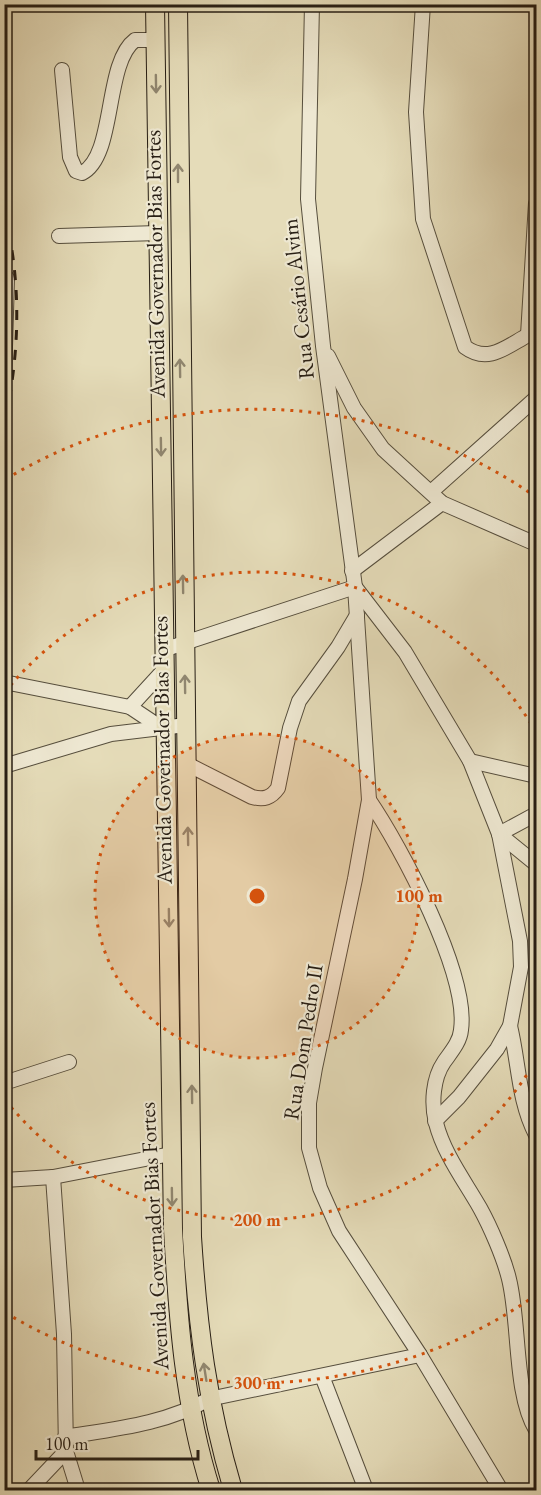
<svg xmlns="http://www.w3.org/2000/svg" width="541" height="1495" viewBox="0 0 541 1495" font-family="'EB Garamond',serif">
<rect width="100%" height="100%" fill="#e5dcb9"/>
<filter id="stains"><feTurbulence type="fractalNoise" baseFrequency=".00333" numOctaves="4"/><feColorMatrix values="0 0 0 0 .2 0 0 0 0 .09 0 0 0 0 .02 0 0 0 .5 -.17"/></filter>
<radialGradient id="worn" r=".72"><stop offset=".6" stop-color="#630" stop-opacity="0"/><stop offset="1" stop-color="#630" stop-opacity=".3"/></radialGradient>
<g fill="none" stroke-linecap="round" stroke-linejoin="round">
<g stroke="#564e3d" stroke-width="16">
<g id="minor">
<polyline points="312,4 308,199 323,346 355,587 369,800 355,879 315,1068 309,1103 309,1148 320,1188 339,1231 420,1355 501,1490"/>
<path d="M 423,4 L 416,112 L 423,219 L 465,347 C 488,364 506,347 528,335"/>
<path d="M 62,70 L 70,157 L 76,171 L 82,173 C 116,156 104,63 135,40 L 155,40"/>
<polyline points="59,236 158,233"/>
<polyline points="528,335 536,203"/>
<polyline points="328,356 354,408 383,449 420,483 442,503 536,544"/>
<polyline points="4,381 7,278"/>
<polyline points="431,492 536,398"/>
<polyline points="352,571 442,503"/>
<polyline points="355,587 405,652 470,761 499,834 520,941 521,967 510,1026 497,1049 459,1097 435,1121"/>
<polyline points="163,650 355,587"/>
<polyline points="4,682 130,707 160,727"/>
<polyline points="130,707 163,671"/>
<polyline points="470,761 536,776"/>
<path d="M 187,764 L 252,797 C 264,800 271,798 278,788 L 290,728 L 299,701 L 338,647 L 357,615"/>
<polyline points="4,766 111,734 186,725"/>
<path d="M 369,800 C 401,847 469,974 461,1030 C 460,1042 451,1052 444,1062 C 433,1078 431,1103 436,1123 C 444,1154 464,1180 480,1208 C 490,1226 504,1258 509,1279 C 520,1323 514,1394 536,1430"/>
<polyline points="499,834 536,864"/>
<polyline points="499,834 536,814"/>
<path d="M 510,1026 C 519,1063 518,1100 536,1135"/>
<polyline points="4,1083 69,1062"/>
<polyline points="53,1177 64,1334 66,1451 78,1490"/>
<polyline points="4,1180 53,1177 171,1154"/>
<polyline points="322,1376 366,1490"/>
<path d="M 65,1437 C 114,1429 166,1424 209,1399 L 420,1355"/>
<polyline points="29,1490 66,1451"/>
</g>
</g>
<g stroke="#271e14" stroke-width="20">
<g id="major">
<path d="M 155,4 L 173,1229 C 178,1318 184,1405 211,1490"/>
<path d="M 178,4 L 192,1237 C 198,1329 207,1402 233,1490"/>
</g>
</g>
<use href="#minor" stroke="#eee8d2" stroke-width="14"/>
<use href="#major" stroke="#e5dcb9" stroke-width="18"/>
<path stroke="#271e14" stroke-width="3" stroke-dasharray="10 10" stroke-linecap="butt" d="M 4,211 C 22,282 20,354 4,425"/>
</g>
<defs><path id="oneway-shaft" d="M-6 0H5M1.5-3L5.5 0L1.5 3" fill="none" stroke-width="1.6" stroke-linecap="round" stroke-linejoin="round" transform="scale(1.5)"/></defs>
<g stroke="#90866f">
<use href="#oneway-shaft" transform="translate(156 84) rotate(89)"/>
<use href="#oneway-shaft" transform="translate(178 173) rotate(-90)"/>
<use href="#oneway-shaft" transform="translate(180 368) rotate(-91)"/>
<use href="#oneway-shaft" transform="translate(161 447) rotate(89)"/>
<use href="#oneway-shaft" transform="translate(183 584) rotate(-91)"/>
<use href="#oneway-shaft" transform="translate(185 684) rotate(-91)"/>
<use href="#oneway-shaft" transform="translate(188 836) rotate(-91)"/>
<use href="#oneway-shaft" transform="translate(169 918) rotate(89)"/>
<use href="#oneway-shaft" transform="translate(192 1094) rotate(-91)"/>
<use href="#oneway-shaft" transform="translate(172 1197) rotate(89)"/>
<use href="#oneway-shaft" transform="translate(205 1372) rotate(-99)"/>
</g>
<circle cx="257" cy="896" r="162" fill="#d5530d" fill-opacity=".12"/>
<g fill="none" stroke="#d5530d" stroke-width="3" stroke-dasharray="3 6">
<circle cx="257" cy="896" r="162"/>
<path d="M536 1060A324 324 0 0 1 5 1100M5 692A324 324 0 0 1 536 732"/>
<path d="M536 1295A487 487 0 0 1 6 1313M6 479A487 487 0 0 1 536 497"/>
</g>
<g text-anchor="middle" dominant-baseline="central" stroke-width="4.5" stroke-linejoin="round" paint-order="stroke">
<g font-size="22" fill="#271e14" stroke="#eee8d2">
<text transform="translate(155 264) rotate(-91)">Avenida Governador Bias Fortes</text>
<text transform="translate(298 299) rotate(-96)">Rua Cesário Alvim</text>
<text transform="translate(162 750) rotate(-91)">Avenida Governador Bias Fortes</text>
<text transform="translate(303 1042) rotate(-81)">Rua Dom Pedro II</text>
<text transform="translate(154 1236) rotate(-93)">Avenida Governador Bias Fortes</text>
</g>
</g>
<circle cx="257" cy="896" r="9" fill="#d5530d" stroke="#eee8d2" stroke-width="3"/>
<g font-size="18" text-anchor="middle" font-weight="bold" fill="#d5530d" stroke="#eee8d2" stroke-width="4.5" stroke-linejoin="round" paint-order="stroke">
<text x="419" y="902">100 m</text>
<text x="257" y="1226">200 m</text>
<text x="257" y="1389">300 m</text>
</g>
<rect width="541" height="1495" fill="none" stroke="#e5dcb9" stroke-width="24"/>
<rect x="6" y="6" width="529" height="1483" fill="none" stroke="#271e14" stroke-width="3"/>
<rect x="12" y="12" width="517" height="1471" fill="none" stroke="#271e14" stroke-width="1.5"/>
<path d="M36 1450v9h162v-9" fill="none" stroke="#271e14" stroke-width="3"/>
<text x="45" y="1450" font-size="18" fill="#271e14" stroke="#eee8d2" stroke-width="4.5" paint-order="stroke">100 m</text>
<rect width="100%" height="100%" filter="url(#stains)"/>
<rect width="100%" height="100%" fill="url(#worn)"/>
</svg>
